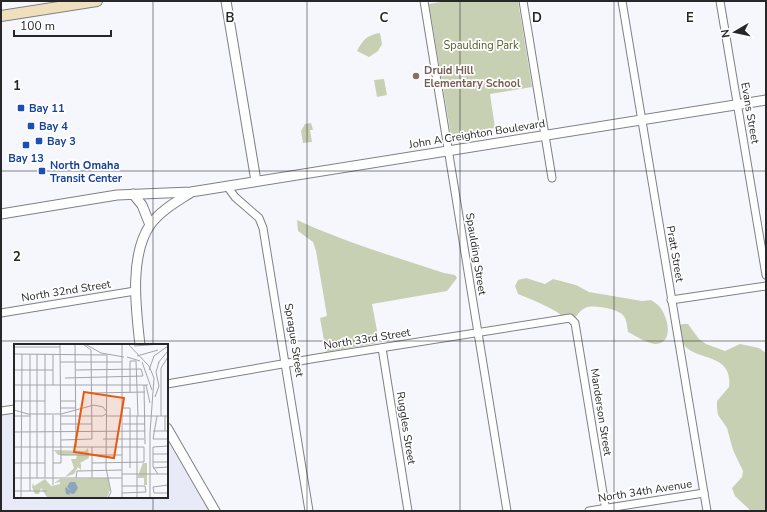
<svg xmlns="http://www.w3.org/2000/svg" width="767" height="512" viewBox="0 0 767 512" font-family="'Nunito Sans',sans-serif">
<rect width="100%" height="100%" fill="#f6f7fd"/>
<polygon fill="#e8eaf7" points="15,413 15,497 167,497 167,440 209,511 1,511 1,415"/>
<g fill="#c8d0b3">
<polygon points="446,1 518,1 532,87 490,94 495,128 451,135 429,4"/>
<path d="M 380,33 L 382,44 L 378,51 L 369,57 L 357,51 C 363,39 368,35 380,33 Z"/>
<polygon points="384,79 387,95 377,97 374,80"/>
<polygon points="311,123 313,130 310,130 312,142 303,143 301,131 305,124"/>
<path d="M 297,220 C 345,242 395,257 444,273 L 455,275 L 457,278 L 447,291 L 372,304 L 379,341 L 378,343 L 326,352 L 320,318 L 327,316 L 316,251 L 313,242 L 298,231 Z"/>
<path d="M 526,278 L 545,284 L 553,279 L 576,285 L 589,292 L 642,301 L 651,300 C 654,302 657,304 659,306 C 668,316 675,344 655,344 C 646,343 636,336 628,332 C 627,327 627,319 623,315 C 617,309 593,304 585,308 C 576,312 579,321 565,317 C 562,317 560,314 557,312 C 545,305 531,299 518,294 L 515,286 L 518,280 Z"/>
<path d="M 683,324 L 688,324 L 699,339 L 706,344 L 725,351 L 740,344 L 759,348 L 766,353 L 766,511 L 751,511 L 735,496 L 732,488 L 742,477 L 743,471 L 733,450 L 727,428 L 718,415 L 717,408 L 717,401 L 729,387 C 734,350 690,363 681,340 C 679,335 679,330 680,325 Z"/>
</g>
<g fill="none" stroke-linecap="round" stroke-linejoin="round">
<g stroke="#7f8085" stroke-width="9">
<g id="minor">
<polyline points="424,1 507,511"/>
<polyline points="523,1 552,178"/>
<polyline points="622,1 707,511"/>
<polyline points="720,1 766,275"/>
<polyline points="227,186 235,197 259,218 263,228 309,511"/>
<polyline points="671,300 766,286"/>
<polyline points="1,313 135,291"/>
<polyline points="382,348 408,511"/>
<polyline points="167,384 317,358 570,318 575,323 606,511"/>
<polyline points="1,411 15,409"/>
<polyline points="589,511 704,493"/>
</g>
</g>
<g stroke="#7f8085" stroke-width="11">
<g id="tertiary">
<polyline points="226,1 256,181"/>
<polyline points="133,194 142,205 150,225"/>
<polyline points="1,214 117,195 191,192 766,100"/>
<path d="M 140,345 C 136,310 129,256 150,225 C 160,211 176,202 190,193"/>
<polyline points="167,428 215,511"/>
</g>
</g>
<g stroke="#7f8085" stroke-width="12">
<polyline id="secondary" points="1,16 97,1"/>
</g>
<use href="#minor" stroke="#fff" stroke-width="7"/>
<use href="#tertiary" stroke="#fff" stroke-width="9"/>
<use href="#secondary" stroke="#f0dfbc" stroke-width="10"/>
</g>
<path fill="none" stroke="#272729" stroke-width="1" stroke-opacity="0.55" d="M 153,1 L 153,345M 307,1 L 307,511M 460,1 L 460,511M 614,1 L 614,511M 1,171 L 766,171M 1,341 L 766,341M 153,497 L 153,511"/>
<circle fill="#8d6e63" stroke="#fff" stroke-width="1.5" cx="416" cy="76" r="4"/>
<g fill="#1a4fb4" stroke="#fff" stroke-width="1.5">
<rect x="17" y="104" width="8" height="8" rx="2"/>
<rect x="27" y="122" width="8" height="8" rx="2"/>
<rect x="35" y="137" width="8" height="8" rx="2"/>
<rect x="22" y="141" width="8" height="8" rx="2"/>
<rect x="38" y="167" width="8" height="8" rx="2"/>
</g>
<g text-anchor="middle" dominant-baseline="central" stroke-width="3.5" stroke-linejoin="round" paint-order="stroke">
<g font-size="11" fill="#515d28" stroke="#fff">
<text x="481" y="45">Spaulding Park</text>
</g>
<g font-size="11" font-weight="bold" fill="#785e54" stroke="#fff" text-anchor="start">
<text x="424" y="70">Druid Hill<tspan x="424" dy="13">Elementary School</tspan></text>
</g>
<g font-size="11" font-weight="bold" fill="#164399" stroke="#fff" text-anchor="start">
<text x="29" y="108">Bay 11</text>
<text x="39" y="126">Bay 4</text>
<text x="47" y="141">Bay 3</text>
<text x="26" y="158" text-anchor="middle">Bay 13</text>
<text x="50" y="165">North Omaha<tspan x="50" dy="13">Transit Center</tspan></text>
</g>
<g font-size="11" fill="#272729" stroke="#fff">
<text transform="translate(750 113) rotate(80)">Evans Street</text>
<text transform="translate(477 134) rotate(-9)">John A Creighton Boulevard</text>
<text transform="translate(476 254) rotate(81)">Spaulding Street</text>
<text transform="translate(675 254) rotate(80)">Pratt Street</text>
<text transform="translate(66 291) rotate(-9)">North 32nd Street</text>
<text transform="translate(367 339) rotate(-9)">North 33rd Street</text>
<text transform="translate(294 340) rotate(81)">Sprague Street</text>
<text transform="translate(601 412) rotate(81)">Manderson Street</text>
<text transform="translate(406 428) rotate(81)">Ruggles Street</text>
<text transform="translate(645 491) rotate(-9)">North 34th Avenue</text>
</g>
</g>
<g transform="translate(14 344)">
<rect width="154" height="154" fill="#f6f7fd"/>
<path d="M 74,104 L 75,114 L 66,119 L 67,120 L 67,126 L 64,123 L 60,130 L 51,133 L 60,124 L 57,115 L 62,115 L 63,111 L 44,111 L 40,106 L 71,107 ZM 129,119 L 133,119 L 133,141 L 130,141 L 130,134 L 123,134 ZM 94,134 L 96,146 L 93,154 L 33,153 L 27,144 L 25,150 L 21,150 L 18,143 L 19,139 L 20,142 L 31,135 L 37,142 L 46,140 L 46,138 L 40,139 L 46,135 Z" fill="#c8d0b3"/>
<path d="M 56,138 L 61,138 L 64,144 L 60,150 L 55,149 L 56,151 L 52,150 L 51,143 L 58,147 L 53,143 Z" fill="#8ea3bf"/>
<path fill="none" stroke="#a3a4a8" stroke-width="1" d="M 61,0 L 62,103M 71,0 L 87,9 L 110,13M 108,0 L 108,154M 114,0 L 135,22 L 140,34 L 136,89 L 136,154M 120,2 L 148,0M 0,3 L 46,3M 0,10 L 93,11 L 92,124 L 97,148 L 94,154M 16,10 L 16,147M 23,10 L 23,134M 31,10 L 31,134M 39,10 L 39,41M 123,12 L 144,6M 113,13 L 126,17M 46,18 L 108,18M 128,18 L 138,46M 144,19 L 154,7M 0,26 L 39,26M 135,26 L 140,12 L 154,2M 51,34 L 129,32 L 127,25 L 62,26M 0,41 L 134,41M 130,41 L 131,100M 132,41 L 136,59M 78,49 L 131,48M 116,49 L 116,17 L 122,17 L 124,72M 0,52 L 0,73M 141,53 L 145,42 L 142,28 L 145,18M 0,57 L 31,57M 46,57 L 62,57M 46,64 L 62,64M 108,64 L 116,64 L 116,72M 0,66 L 14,70 L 47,70 L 80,61 L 89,63 L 92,67M 39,71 L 39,141M 0,72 L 17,72M 47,72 L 89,72 L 92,70M 92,72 L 154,72M 143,72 L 139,95 L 154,95M 147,72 L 147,24 L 154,13M 0,76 L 0,147M 47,80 L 78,80M 109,80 L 131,80M 139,87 L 154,87M 151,87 L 151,72M 0,88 L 131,87M 89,95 L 130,95M 47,96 L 78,95 L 77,6 L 69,0M 0,103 L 130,103 L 130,118 L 78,119M 139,110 L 154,110M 47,111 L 108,111M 139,118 L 154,118M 0,119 L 31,119M 39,119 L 47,119 L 46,0M 116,124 L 116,72M 139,124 L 154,123M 108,130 L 154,130M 144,130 L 139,123 L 139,103 L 154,102M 0,134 L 108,134M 62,134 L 63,127 L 108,126M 78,134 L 78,103M 154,141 L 139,143 L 140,149 L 154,149M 108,142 L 131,142 L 132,148 L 108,149M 0,147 L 33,147M 0,154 L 38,154M 7,154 L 8,10M 123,154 L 123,72"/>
<path fill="#e8590c" fill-opacity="0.15" stroke="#e8590c" stroke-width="2" d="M 70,48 L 110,54 L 100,114 L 60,108 Z"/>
<rect width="154" height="154" fill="none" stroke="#272729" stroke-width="2"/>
</g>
<g font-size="13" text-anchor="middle" font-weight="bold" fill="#272729" stroke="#fff" stroke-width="3.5" stroke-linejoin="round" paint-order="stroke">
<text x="230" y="22">B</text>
<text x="384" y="22">C</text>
<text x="537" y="22">D</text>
<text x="690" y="22">E</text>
<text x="17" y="90">1</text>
<text x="17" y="261">2</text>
</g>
<rect width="767" height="512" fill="none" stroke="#272729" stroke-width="4"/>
<g transform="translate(735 32) rotate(261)" stroke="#ffffff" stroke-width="3" paint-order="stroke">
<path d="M0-3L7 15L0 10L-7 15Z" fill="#272729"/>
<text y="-6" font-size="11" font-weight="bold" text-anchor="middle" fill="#272729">N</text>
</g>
<path d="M14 30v6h97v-6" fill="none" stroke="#272729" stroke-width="2"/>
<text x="20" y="30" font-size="12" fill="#272729" stroke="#ffffff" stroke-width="3" paint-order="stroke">100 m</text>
</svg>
